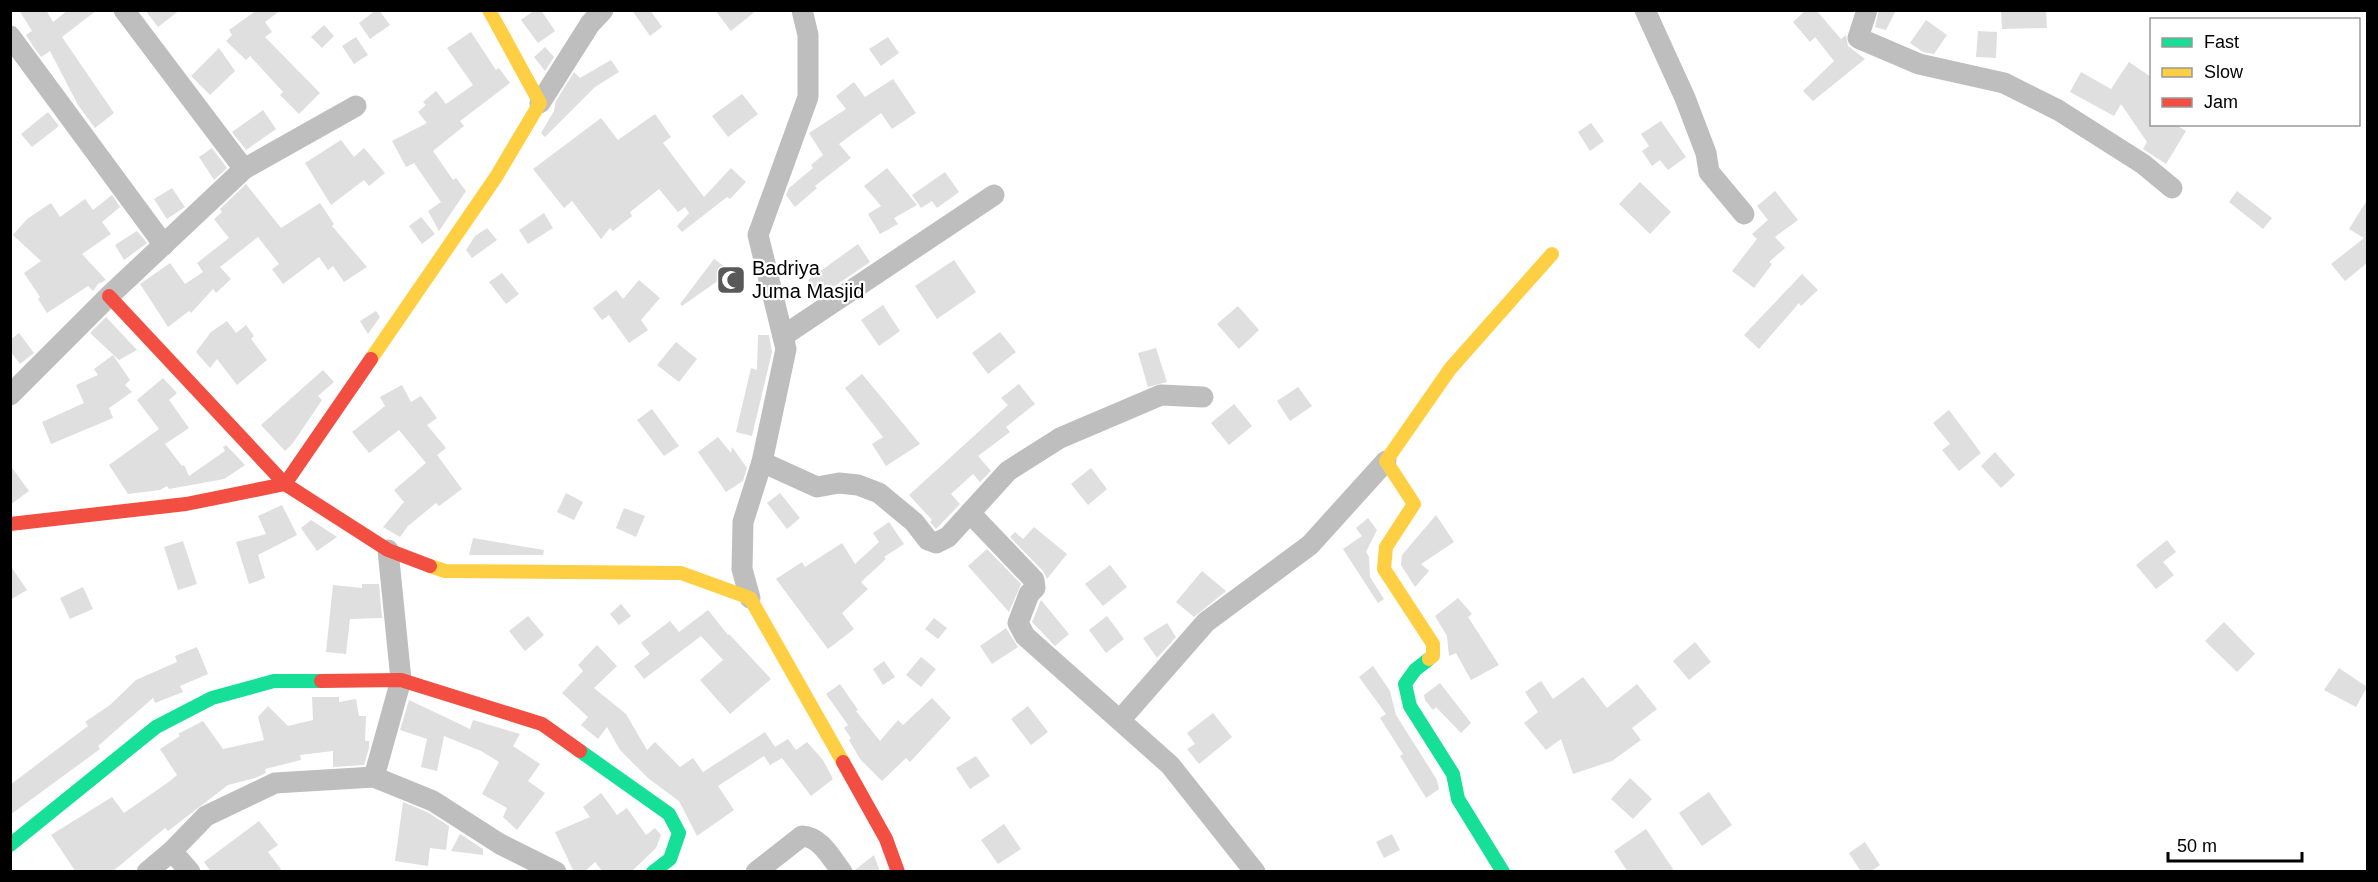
<svg xmlns="http://www.w3.org/2000/svg" width="2378" height="882" viewBox="0 0 2378 882" font-family="Arial,sans-serif">
<rect width="100%" height="100%" fill="#fff"/>
<g fill="#dfdfdf">
<polygon points="19,10 46,10 53,22 68,10 97,10 62,37 114,113 95,128 78,105 50,51 41,57 35,49 26,35 32,31"/>
<polygon points="145,10 180,10 158,27"/>
<polygon points="257,10 281,10 265,22 272,32 265,37 320,93 299,114 280,95 283,92 250,56 246,60 226,41 232,35 229,30"/>
<polygon points="376,10 379,10 390,25 370,39 359,23"/>
<polygon points="535,10 541,10 555,31 538,43 521,20"/>
<polygon points="632,10 650,10 662,27 650,36"/>
<polygon points="715,10 757,10 731,31"/>
<polygon points="1806,10 1816,10 1841,39 1846,35 1848,46 1865,59 1813,101 1803,91 1834,61 1815,37 1810,42 1793,22"/>
<polygon points="1879,10 1896,10 1886,30 1875,27"/>
<polygon points="2001,10 2046,10 2047,28 2002,29"/>
<polygon points="1926,20 1947,35 1934,54 1923,52 1910,43"/>
<polygon points="324,25 334,36 322,48 311,37"/>
<polygon points="1978,31 1997,32 1996,58 1976,57"/>
<polygon points="471,32 496,70 499,68 510,83 460,121 464,126 433,151 453,180 456,178 466,191 439,231 428,211 441,202 414,163 406,167 392,141 427,123 418,112 426,105 423,102 436,91 446,104 473,85 447,48"/>
<polygon points="356,37 368,55 354,64 342,46"/>
<polygon points="888,37 899,53 881,66 869,49"/>
<polygon points="545,47 554,57 545,71 534,57"/>
<polygon points="219,48 235,71 210,95 191,76"/>
<polygon points="611,60 619,72 595,87 545,137 541,133 554,111 556,101 574,72 580,78"/>
<polygon points="2129,62 2151,77 2151,124 2175,124 2186,131 2166,164 2143,149 2147,142 2121,104 2114,116 2070,92 2081,72 2111,89"/>
<polygon points="893,79 916,113 892,129 881,113 839,144 851,158 815,186 817,188 795,207 786,195 789,188 813,168 811,165 823,155 809,133 846,109 836,96 854,82 865,97"/>
<polygon points="742,94 758,114 728,137 712,116"/>
<polygon points="263,110 276,129 246,150 232,132"/>
<polygon points="48,112 59,126 32,147 21,134"/>
<polygon points="655,114 671,137 663,143 704,197 731,168 746,182 730,199 727,197 682,232 677,226 689,213 685,207 678,212 659,189 630,212 632,216 613,231 610,228 601,239 572,201 564,208 533,169 601,118 618,140"/>
<polygon points="1661,121 1686,157 1668,170 1660,160 1652,166 1642,151 1649,146 1641,134"/>
<polygon points="1591,123 1604,141 1590,151 1578,132"/>
<polygon points="341,140 354,157 364,148 385,173 369,186 364,180 331,205 305,163"/>
<polygon points="212,148 227,168 214,180 199,157"/>
<polygon points="887,168 917,205 894,218 898,224 880,234 868,214 881,206 864,186"/>
<polygon points="945,172 959,192 937,208 932,201 921,208 912,195"/>
<polygon points="1640,182 1671,212 1650,234 1619,204"/>
<polygon points="246,184 281,228 320,203 334,224 332,226 367,267 344,282 333,266 328,270 319,257 283,284 272,269 279,264 258,237 220,267 231,279 216,293 213,289 191,313 189,311 168,327 140,284 170,263 185,284 203,272 197,263 229,238 214,219 222,212 220,209"/>
<polygon points="172,188 185,207 167,219 154,199"/>
<polygon points="1775,191 1798,220 1775,237 1785,248 1769,262 1772,264 1754,288 1732,271 1757,239 1752,234 1768,220 1757,206"/>
<polygon points="2237,191 2272,218 2263,229 2229,202"/>
<polygon points="112,195 120,207 102,222 111,234 82,254 106,280 98,284 93,291 88,286 47,313 38,299 40,297 24,273 41,261 13,235 27,219 51,203 60,217 85,199 93,210"/>
<polygon points="2367,200 2367,263 2345,281 2331,264 2364,238 2349,229"/>
<polygon points="544,213 553,228 528,244 519,230"/>
<polygon points="421,217 435,234 422,244 409,226"/>
<polygon points="487,228 497,240 472,258 466,250 475,236"/>
<polygon points="137,231 147,243 124,260 115,245"/>
<polygon points="858,244 870,262 820,296 808,280"/>
<polygon points="714,259 728,269 719,280 682,306 680,304"/>
<polygon points="954,260 976,292 937,319 915,286"/>
<polygon points="502,273 519,294 506,304 489,282"/>
<polygon points="1802,274 1818,290 1801,306 1799,303 1759,349 1744,335"/>
<polygon points="639,280 660,298 641,320 648,330 629,343 609,315 602,320 593,308 616,290 623,299"/>
<polygon points="883,305 900,331 879,346 861,320"/>
<polygon points="1238,306 1259,330 1239,349 1217,324"/>
<polygon points="376,311 380,317 368,334 360,321"/>
<polygon points="106,317 137,350 119,360 90,333"/>
<polygon points="227,321 236,333 246,325 254,336 251,339 267,360 237,385 217,359 210,368 196,352 211,332"/>
<polygon points="1000,332 1016,352 988,374 972,353"/>
<polygon points="19,333 34,353 20,364 10,351 10,340"/>
<polygon points="758,335 769,335 772,352 752,436 736,432 751,368 757,370"/>
<polygon points="676,342 697,359 679,382 657,365"/>
<polygon points="1156,348 1167,382 1148,387 1138,353"/>
<polygon points="113,355 130,380 125,385 132,392 109,408 113,418 51,444 42,422 84,403 76,385 98,375 94,369"/>
<polygon points="323,370 334,382 318,396 322,400 293,443 285,451 261,425"/>
<polygon points="862,374 920,444 886,466 872,444 883,437 845,388"/>
<polygon points="163,378 177,393 169,400 189,428 165,444 182,466 184,465 189,476 225,451 223,447 226,445 245,465 224,479 169,489 167,486 160,490 128,494 109,465 159,429 137,400"/>
<polygon points="1019,384 1035,404 1006,427 1010,432 978,456 991,471 980,482 973,474 951,494 960,504 936,529 930,522 932,520 909,495 1008,405 1001,398"/>
<polygon points="402,385 411,402 421,396 437,418 427,425 446,448 437,455 462,489 439,506 436,503 408,526 400,537 383,527 404,502 394,490 426,463 399,430 369,453 352,432 385,406 380,397"/>
<polygon points="1298,387 1312,406 1290,421 1277,401"/>
<polygon points="1234,404 1252,426 1229,445 1211,423"/>
<polygon points="652,409 679,446 664,456 637,420"/>
<polygon points="1949,410 1981,453 1959,471 1942,450 1950,444 1933,423"/>
<polygon points="718,437 731,453 732,447 747,468 743,481 726,492 698,452"/>
<polygon points="1995,452 2015,475 2001,488 1981,466"/>
<polygon points="10,465 29,491 10,505"/>
<polygon points="1091,468 1107,489 1088,505 1071,484"/>
<polygon points="566,493 583,502 574,520 557,512"/>
<polygon points="780,493 800,518 787,529 767,503"/>
<polygon points="282,505 297,535 258,555 265,578 249,584 236,542 266,534 258,516"/>
<polygon points="624,508 645,516 636,537 616,528"/>
<polygon points="1436,515 1454,542 1421,564 1429,571 1415,587 1401,565 1402,555"/>
<polygon points="1368,518 1377,530 1366,552 1369,557 1370,577 1384,599 1378,603 1343,549 1362,536 1356,528"/>
<polygon points="311,520 337,537 317,551 301,528"/>
<polygon points="889,522 904,544 884,557 886,559 861,582 868,589 842,613 854,629 828,649 776,579 802,562 805,567 842,543 855,564 879,542 873,533"/>
<polygon points="1034,527 1067,554 1047,579 1043,571 1010,537 1015,532 1023,539"/>
<polygon points="473,538 544,550 543,555 469,555"/>
<polygon points="2167,540 2176,552 2163,562 2174,575 2156,589 2136,565"/>
<polygon points="183,541 197,584 178,590 164,547"/>
<polygon points="987,549 1021,584 1009,612 968,566"/>
<polygon points="10,565 27,590 10,600"/>
<polygon points="1110,565 1127,587 1103,606 1085,584"/>
<polygon points="1202,571 1226,591 1194,617 1176,602"/>
<polygon points="362,584 379,584 382,618 350,619 346,654 326,652 333,585 362,588"/>
<polygon points="83,587 93,609 70,619 60,598"/>
<polygon points="1458,598 1472,614 1468,617 1499,665 1471,680 1456,653 1449,656 1447,636 1435,616"/>
<polygon points="1041,600 1069,634 1055,646 1032,622"/>
<polygon points="621,604 631,616 619,625 610,614"/>
<polygon points="708,610 728,635 729,634 771,679 730,714 700,680 723,660 701,636 644,679 634,666 650,654 641,643 670,621 679,632"/>
<polygon points="528,616 544,635 525,651 509,631"/>
<polygon points="1107,616 1124,639 1106,653 1089,630"/>
<polygon points="934,618 947,628 938,639 925,629"/>
<polygon points="2224,622 2255,654 2237,672 2205,641"/>
<polygon points="1167,623 1176,637 1157,658 1143,638"/>
<polygon points="1006,628 1018,647 992,664 980,646"/>
<polygon points="1695,642 1711,662 1689,680 1673,661"/>
<polygon points="597,645 617,666 594,688 626,714 647,750 655,742 680,767 693,758 703,772 765,732 775,747 788,739 796,750 807,742 823,760 833,779 811,796 782,758 770,765 764,756 718,786 734,810 697,836 679,801 649,779 620,750 607,727 598,739 581,725 588,717 562,693 583,671 578,665"/>
<polygon points="197,647 208,674 180,686 183,692 155,703 153,698 98,746 100,749 10,815 10,785 88,726 85,722 110,705 136,680 177,662 175,656"/>
<polygon points="921,657 936,669 921,687 906,675"/>
<polygon points="884,661 895,677 883,685 873,669"/>
<polygon points="1373,666 1390,691 1396,715 1437,780 1439,789 1426,798 1400,756 1403,754 1380,718 1386,714 1359,677"/>
<polygon points="2339,668 2367,687 2356,707 2324,690"/>
<polygon points="1583,677 1607,708 1637,684 1657,709 1632,728 1641,740 1612,761 1573,774 1561,739 1546,750 1524,723 1538,712 1525,692 1541,681 1553,699"/>
<polygon points="1440,683 1471,723 1461,733 1436,707 1433,710 1425,700 1424,695"/>
<polygon points="840,684 858,710 856,711 880,741 898,720 903,725 932,698 951,718 910,762 906,758 882,781 860,759 849,740 851,738 844,728 848,725 826,694"/>
<polygon points="312,697 339,697 339,702 356,699 359,716 366,716 365,741 369,741 369,748 364,765 333,767 333,751 300,755 301,760 265,769 266,773 255,778 228,785 168,831 165,828 112,872 76,872 51,835 112,797 124,813 170,781 177,775 160,749 180,736 178,734 203,721 223,749 264,740 258,717 268,706 288,726 313,720"/>
<polygon points="409,700 470,729 473,720 520,734 513,746 540,764 528,781 545,793 517,830 503,817 507,808 482,794 499,762 481,751 444,736 437,771 421,767 427,739 400,730"/>
<polygon points="1028,706 1048,732 1031,745 1011,719"/>
<polygon points="1213,713 1232,737 1199,764 1187,749 1195,744 1187,733"/>
<polygon points="976,756 990,776 970,789 956,768"/>
<polygon points="1630,778 1652,799 1633,819 1611,799"/>
<polygon points="1709,792 1732,825 1702,846 1679,813"/>
<polygon points="601,793 617,815 627,808 646,835 655,828 661,835 656,848 631,872 603,872 595,862 584,872 574,872 555,832 590,817 583,807"/>
<polygon points="403,802 427,812 449,826 446,850 430,848 428,866 395,861"/>
<polygon points="259,821 278,845 268,852 283,872 211,872 204,862"/>
<polygon points="1004,824 1021,849 998,864 981,840"/>
<polygon points="1646,829 1675,872 1628,872 1614,851"/>
<polygon points="460,834 483,849 483,855 451,851"/>
<polygon points="1392,834 1400,850 1384,858 1376,842"/>
<polygon points="1865,842 1880,865 1870,872 1861,872 1849,853"/>
<polygon points="874,855 880,872 855,872 855,870"/>
</g>
<g fill="none" stroke-linecap="round" stroke-linejoin="round">
<g stroke="#bebebe" stroke-width="21">
<polyline points="124,10 244,169"/>
<polyline points="1645,10 1685,98 1706,153 1709,172 1744,214"/>
<polyline points="1867,10 1858,38 1919,64 2004,83 2058,110 2143,164 2172,188"/>
<polyline points="10,36 164,245"/>
<polyline points="540,103 590,24 603,10"/>
<polyline points="783,336 994,195"/>
<polyline points="10,395 109,296 244,169 356,106"/>
<polyline points="762,462 817,487 839,483 858,485 879,493 914,522 928,540 936,543 948,537 1008,471 1060,438 1161,395 1203,397"/>
<polyline points="970,513 1034,580 1035,588 1029,594 1018,623 1025,636 1170,765 1255,872"/>
<polyline points="750,598 742,569 743,522 762,462 786,349 758,235 808,97 808,35 802,10"/>
<polyline points="1121,719 1206,622 1310,545 1386,461"/>
<polyline points="374,777 433,801 500,844 556,872"/>
<polyline points="172,851 190,872"/>
<polyline points="147,872 172,851 206,816 275,783 374,777 401,680 388,550"/>
<path d="M 756,872 L 802,836 C 821,837 831,858 842,872"/>
</g>
<g stroke="#16e098" stroke-width="14">
<polyline points="1429,659 1415,670 1405,684 1410,706 1453,774 1458,799 1503,872"/>
<polyline points="580,751 669,814 679,833 670,859 653,872"/>
<polyline points="10,845 156,727 212,698 274,681 321,681"/>
</g>
<g stroke="#ffcf43" stroke-width="14">
<polyline points="371,359 496,177 540,103 489,10"/>
<polyline points="430,566 445,571 681,573 750,598 843,762"/>
<polyline points="1429,659 1433,656 1433,644 1384,569 1386,547 1414,504 1386,461 1450,369 1552,254"/>
</g>
<g stroke="#f24e42" stroke-width="14">
<polyline points="109,296 285,484 371,359"/>
<polyline points="10,524 186,504 285,484 388,550 430,566"/>
<polyline points="321,681 401,680 542,724 580,751"/>
<polyline points="843,762 886,839 898,872"/>
</g>
</g>
<defs>
<g id="mosque-square" transform="scale(1.5)"><rect x="-9" y="-9" width="18" height="18" rx="4" fill="#595959" stroke="#fff"/><path d="M3.5-4.9A6 6 0 1 0 3.5 4.9A5 5 0 1 1 3.5-4.9Z" fill="#fff"/></g>
</defs>
<g fill-rule="evenodd">
<use href="#mosque-square" x="731" y="280"/>
</g>
<g text-anchor="middle" dominant-baseline="central" stroke-width="4.5" stroke-linejoin="round" paint-order="stroke">
<g font-size="20" fill="#000" stroke="#fff" text-anchor="start">
<text x="752" y="268">Badriya<tspan x="752" dy="23">Juma Masjid</tspan></text>
</g>
</g>
<rect width="2378" height="882" fill="none" stroke="#000000" stroke-width="24"/>
<rect x="2150" y="18" width="210" height="108" fill="#ffffff" stroke="#999999" stroke-width="1.5"/>
<rect x="2162" y="38" width="30" height="9" fill="#16e098" stroke="#999999" stroke-width="1.5"/>
<text x="2204" y="48" font-size="18" fill="#000000">Fast</text>
<rect x="2162" y="68" width="30" height="9" fill="#ffcf43" stroke="#999999" stroke-width="1.5"/>
<text x="2204" y="78" font-size="18" fill="#000000">Slow</text>
<rect x="2162" y="98" width="30" height="9" fill="#f24e42" stroke="#999999" stroke-width="1.5"/>
<text x="2204" y="108" font-size="18" fill="#000000">Jam</text>
<path d="M2168 852v9h134v-9" fill="none" stroke="#000000" stroke-width="3"/>
<text x="2177" y="852" font-size="18" fill="#000000" stroke="#ffffff" stroke-width="4.5" paint-order="stroke">50 m</text>
</svg>
